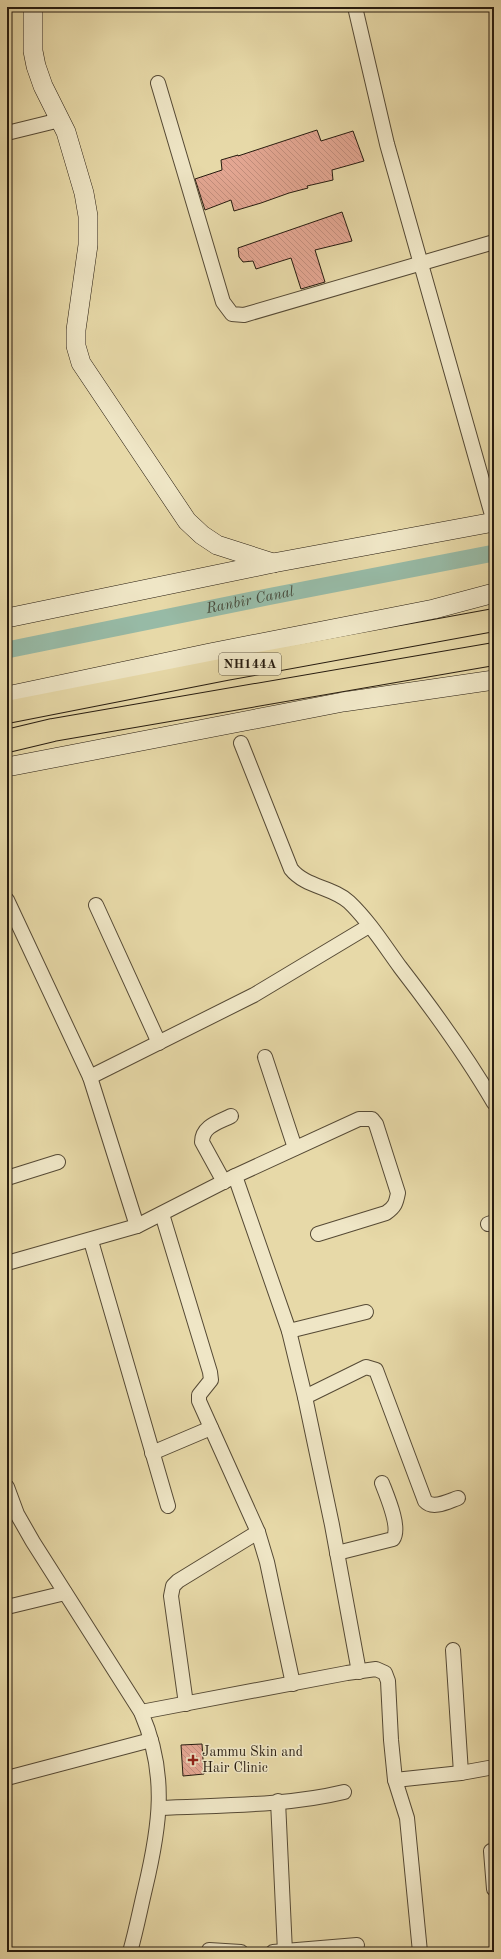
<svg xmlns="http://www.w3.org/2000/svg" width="501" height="1959" viewBox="0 0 501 1959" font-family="'Old Standard TT',serif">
<defs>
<pattern id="building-back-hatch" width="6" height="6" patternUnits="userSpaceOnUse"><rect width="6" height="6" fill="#e3a692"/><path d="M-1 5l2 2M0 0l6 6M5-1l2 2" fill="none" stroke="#c38e7d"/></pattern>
</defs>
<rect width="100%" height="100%" fill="#e7d9a8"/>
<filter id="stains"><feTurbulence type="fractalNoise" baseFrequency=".005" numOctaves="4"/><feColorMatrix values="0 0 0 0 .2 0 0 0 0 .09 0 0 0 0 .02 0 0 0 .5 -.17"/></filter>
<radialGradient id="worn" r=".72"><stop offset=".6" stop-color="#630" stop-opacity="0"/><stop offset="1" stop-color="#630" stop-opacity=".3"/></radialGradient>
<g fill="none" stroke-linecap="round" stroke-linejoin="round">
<path stroke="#97baa6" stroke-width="17" id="s1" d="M 7,650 L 272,596 L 494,553"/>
</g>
<g fill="url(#building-back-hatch)" stroke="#261b0f">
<polygon points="317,130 321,141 353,131 364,161 332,170 333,180 307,186 308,188 289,193 261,203 234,211 231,200 205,210 195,179 222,170 221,160 238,155 238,156"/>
<polygon points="342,212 352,241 315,250 325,282 301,289 291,258 256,269 253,261 243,262 239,257 238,248"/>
<polygon points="202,1744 204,1774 183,1776 181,1745"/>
</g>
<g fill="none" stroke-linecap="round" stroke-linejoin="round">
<g stroke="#564a35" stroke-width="16">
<g id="street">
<polyline points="355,7 387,144 494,522"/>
<polyline points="158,83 223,302 232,314 244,315 494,242"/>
<polyline points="7,133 60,120"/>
<path d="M 241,743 L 291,869 C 305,887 333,887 349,902 C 369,921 384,945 400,967 C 434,1011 466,1055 494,1103"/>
<polyline points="7,900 90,1077 137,1226"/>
<polyline points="96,905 159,1043"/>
<polyline points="265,1057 295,1148"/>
<polyline points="90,1077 254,995 369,926"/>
<polyline points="235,1176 289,1331 305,1397 332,1525 359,1672"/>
<polyline points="7,1178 58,1162"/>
<path d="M 224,1182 L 202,1142 C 202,1126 219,1122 231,1116"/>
<polyline points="162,1214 210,1372 211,1380 199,1395 199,1401 258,1532 267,1562 293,1684"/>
<polyline points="488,1224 494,1222"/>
<polyline points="91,1241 168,1506"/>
<path d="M 7,1263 L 137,1226 L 235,1176 L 359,1119 L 372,1119 L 376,1124 L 398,1193 C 396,1203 395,1207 386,1213 L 318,1234"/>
<polyline points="289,1331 366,1312"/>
<path d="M 305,1397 L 366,1367 L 376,1370 L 425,1501 C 433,1510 449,1501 458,1498"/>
<polyline points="152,1453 211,1428"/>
<path d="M 7,1487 L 17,1514 L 33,1542 L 141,1712 C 168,1774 160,1826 145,1889 C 140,1910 136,1931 130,1952"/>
<path d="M 337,1553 L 393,1539 C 401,1528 387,1496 382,1483"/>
<polyline points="7,1607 65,1593"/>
<polyline points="453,1650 461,1773"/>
<polyline points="186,1704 171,1596 173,1586 178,1581 258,1532"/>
<polyline points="141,1712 347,1673 376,1669 385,1673 388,1681 391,1740 395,1780 407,1818 420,1952"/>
<polyline points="7,1778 151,1740"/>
<polyline points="395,1780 461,1773 494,1767"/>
<polyline points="278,1801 285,1952"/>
<path d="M 160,1808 C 219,1805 287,1806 344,1792"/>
<polyline points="491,1851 494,1889"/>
<polyline points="209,1950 241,1952"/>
<polyline points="273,1952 357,1945"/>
</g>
</g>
<g stroke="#261b0f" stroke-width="20">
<g id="secondary">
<polyline points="33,7 33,51 36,66 43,86 66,132 84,193 88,216 88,245 76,330 76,346 81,363 187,521 202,535 217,545 273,563"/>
<polyline points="7,618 273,563 494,522"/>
<polyline points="7,696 210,653 434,609 494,593"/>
<polyline points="7,767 343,702 494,680"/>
</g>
</g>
<g stroke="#261b0f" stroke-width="24">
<g id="highway">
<polyline points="7,712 226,669 494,620"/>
<polyline points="7,741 53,730 494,654"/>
</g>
</g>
<use href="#street" stroke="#efe6c6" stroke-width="14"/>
<use href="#secondary" stroke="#efe6c6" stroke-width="19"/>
<use href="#highway" stroke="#e7d9a8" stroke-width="22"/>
</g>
<path fill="#8f2418" stroke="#efe6c6" stroke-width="1.5" d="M191 1754h4v4h4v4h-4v4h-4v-4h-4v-4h4z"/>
<g text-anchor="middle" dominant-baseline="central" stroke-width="3" stroke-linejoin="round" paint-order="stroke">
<rect fill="#efe6c6" stroke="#625846" stroke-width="1" x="219" y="653" width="62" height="22" rx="3"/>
<g font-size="13" font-weight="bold" fill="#261b0f">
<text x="250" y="664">NH144A</text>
</g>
<g font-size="14" fill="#261b0f" stroke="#efe6c6" text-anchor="start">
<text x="202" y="1752">Jammu Skin and<tspan x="202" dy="16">Hair Clinic</tspan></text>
</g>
<g font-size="15" font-style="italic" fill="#484b3c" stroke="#efe6c6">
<text stroke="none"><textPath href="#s1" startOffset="248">Ranbir Canal</textPath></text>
</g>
</g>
<rect width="501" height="1959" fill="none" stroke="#e7d9a8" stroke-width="24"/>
<rect x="8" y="8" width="485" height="1943" fill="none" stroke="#261b0f" stroke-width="2"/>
<rect x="12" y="12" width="477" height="1935" fill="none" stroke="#261b0f"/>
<rect width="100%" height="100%" filter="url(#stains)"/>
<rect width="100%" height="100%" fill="url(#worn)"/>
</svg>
